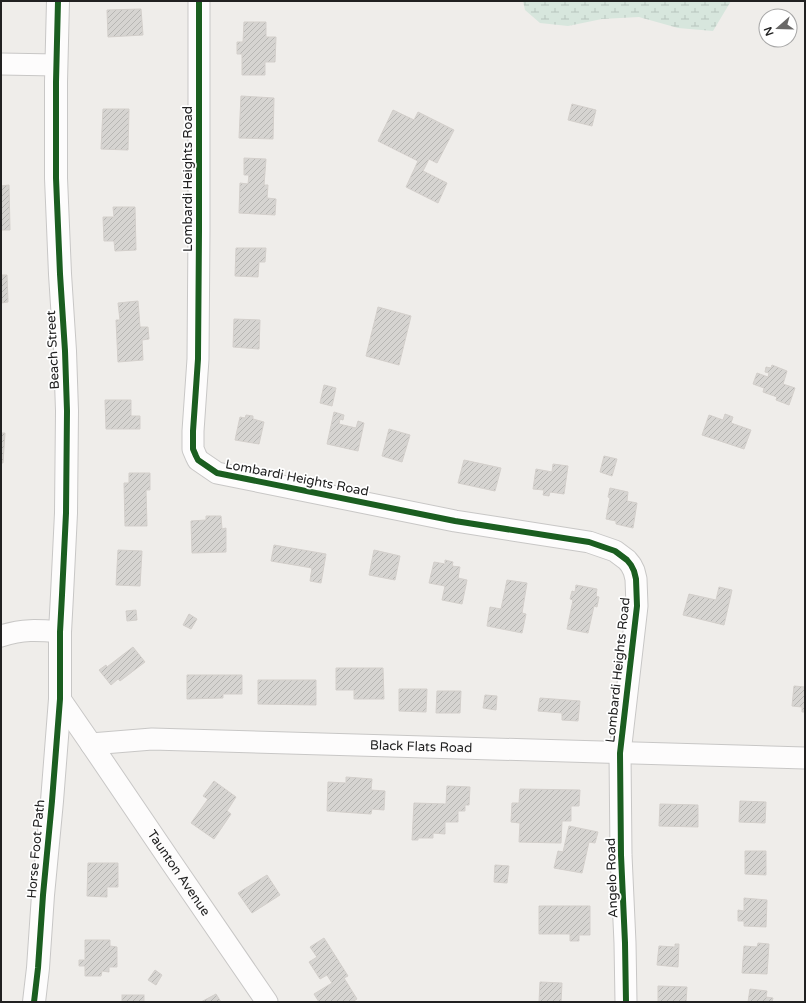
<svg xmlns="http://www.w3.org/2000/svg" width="806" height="1003" viewBox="0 0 806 1003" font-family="'Varela Round',sans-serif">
<defs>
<pattern id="wetland-marsh" width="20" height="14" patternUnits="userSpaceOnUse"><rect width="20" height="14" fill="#d7e6dd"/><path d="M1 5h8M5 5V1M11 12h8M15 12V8" fill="none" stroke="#b8c5bd"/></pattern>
<pattern id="building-hatch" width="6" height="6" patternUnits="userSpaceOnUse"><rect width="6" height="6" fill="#d6d4d1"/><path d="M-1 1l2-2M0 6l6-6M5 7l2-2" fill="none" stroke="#b7b6b3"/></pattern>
</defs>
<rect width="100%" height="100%" fill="#efedea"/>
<polygon fill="url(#wetland-marsh)" points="523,1 731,1 713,31 678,28 639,17 602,19 568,26 540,23 525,10"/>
<g fill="url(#building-hatch)" stroke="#d3cfcb">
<polygon points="141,9 143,35 108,37 107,10"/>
<polygon points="244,22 266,22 266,37 276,37 275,62 265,62 265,75 242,75 242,54 237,54 237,42 243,42"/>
<polygon points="241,96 274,98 273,139 239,138"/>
<polygon points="572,104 596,110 592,126 568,120"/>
<polygon points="103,109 129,109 128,150 101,149"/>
<polygon points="393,110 414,120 418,112 454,130 437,163 429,159 423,171 447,183 438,203 406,187 418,161 378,141"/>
<polygon points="244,158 266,159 264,185 268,185 267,198 276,199 275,215 239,213 240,183 248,184 249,175 244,175"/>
<polygon points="9,185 10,230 1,230 1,186"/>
<polygon points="113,207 135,207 136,250 115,251 114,241 104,241 103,217 114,217"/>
<polygon points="236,248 266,248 265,262 259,262 258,277 235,276"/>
<polygon points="1,275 7,275 8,302 1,303"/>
<polygon points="138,301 140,327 148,327 149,339 142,340 143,360 118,362 116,320 120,320 118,303"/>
<polygon points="378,307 411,316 399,365 366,356"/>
<polygon points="234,319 260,320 259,349 233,347"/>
<polygon points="772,365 787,371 783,384 795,388 789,405 776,400 777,397 763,392 764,388 753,384 757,373 768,377 769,373 765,372 766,367 771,368"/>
<polygon points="324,385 336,388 332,406 320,403"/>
<polygon points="105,400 131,400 131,416 140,416 140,429 106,429"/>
<polygon points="334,412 344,415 343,420 340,419 339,424 356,428 358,421 364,423 358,451 327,444"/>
<polygon points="725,414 733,417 731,423 751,430 744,449 702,435 709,415 723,420"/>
<polygon points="246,415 253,416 253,419 264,422 259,444 235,440 240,417 245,418"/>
<polygon points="389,429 410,435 402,462 382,456"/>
<polygon points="1,433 5,433 3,463 1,463"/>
<polygon points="604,456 617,459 612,476 600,472"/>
<polygon points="464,460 501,468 495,491 458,483"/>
<polygon points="553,464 568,466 564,494 550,492 549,496 543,495 544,490 533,489 536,469 552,472"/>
<polygon points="129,473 150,473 150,490 146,490 147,526 125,526 124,483 129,483"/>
<polygon points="610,488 628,492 627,501 637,503 633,528 616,524 616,521 606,519 610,498 608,497"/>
<polygon points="206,516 221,516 222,529 226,528 226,552 192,553 191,521 206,520"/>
<polygon points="274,545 326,554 321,583 310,581 312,568 271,561"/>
<polygon points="118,550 142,551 140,586 116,585"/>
<polygon points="374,550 400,556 395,580 369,575"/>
<polygon points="445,560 453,562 452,566 460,567 458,578 467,580 462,604 442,600 445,586 429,583 434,562 445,564"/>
<polygon points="507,580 527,583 522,613 526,614 522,633 487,626 490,607 501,609"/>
<polygon points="576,585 597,589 596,596 599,597 597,607 594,606 588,633 567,629 573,600 570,599 572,591 575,592"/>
<polygon points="719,587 732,590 724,625 683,615 689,594 716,600"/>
<polygon points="136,610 137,620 127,621 126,611"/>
<polygon points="189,614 197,619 191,629 183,625"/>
<polygon points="133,647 145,662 120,681 118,679 111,685 99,670 106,665 107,667"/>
<polygon points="336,668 383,668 384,699 354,699 354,690 336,690"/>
<polygon points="187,675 242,675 242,694 223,694 223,698 187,699"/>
<polygon points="258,680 316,680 316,705 258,704"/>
<polygon points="794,686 805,687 805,712 802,712 802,707 792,706"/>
<polygon points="399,689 427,689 426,712 399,711"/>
<polygon points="437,691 461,691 460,713 436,713"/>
<polygon points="485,695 497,696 496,710 483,708"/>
<polygon points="540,698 580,701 578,721 562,720 562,713 538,711"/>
<polygon points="346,777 372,779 371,790 385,791 384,810 372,809 371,814 327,811 328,782 346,783"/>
<polygon points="214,781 236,797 227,811 231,814 214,839 191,823 208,799 203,796"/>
<polygon points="447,786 470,787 469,805 465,805 465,811 458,811 458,822 445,822 445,834 433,833 433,838 418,838 418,840 412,840 414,803 446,804"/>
<polygon points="520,789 580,790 579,806 571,806 571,821 562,821 561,843 519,842 520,823 511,822 512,803 519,803"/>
<polygon points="740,801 766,802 765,823 739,822"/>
<polygon points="660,804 698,805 698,827 659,826"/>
<polygon points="569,826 598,832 595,843 589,842 582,873 554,868 558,851 563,852"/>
<polygon points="745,851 766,851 766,875 745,874"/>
<polygon points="88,863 118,863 118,887 107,887 107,897 87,896"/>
<polygon points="495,865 509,866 507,883 494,882"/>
<polygon points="267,875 280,895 252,913 238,893"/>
<polygon points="744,898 767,900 766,927 744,926 744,921 738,921 738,910 744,911"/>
<polygon points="539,906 590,906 590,935 579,935 579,941 570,941 570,934 539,934"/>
<polygon points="324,938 348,976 344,978 357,999 352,1002 319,1002 314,994 332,983 327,975 320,979 309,962 317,957 310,947"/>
<polygon points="85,940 110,940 110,946 117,947 117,967 109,967 109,972 102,971 101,976 85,976 85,966 79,966 79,960 85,960"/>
<polygon points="758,943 769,944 767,974 742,973 744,946 757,947"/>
<polygon points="675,944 679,944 678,967 657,965 659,946 675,947"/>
<polygon points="155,970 162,975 156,985 148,980"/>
<polygon points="540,982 562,983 561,1002 539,1002"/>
<polygon points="658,986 687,987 686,1002 658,1002"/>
<polygon points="750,989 767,991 766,997 773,998 772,1002 748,1002"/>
<polygon points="216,994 221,1002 201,1002"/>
<rect x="122" y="995" width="22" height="7"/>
</g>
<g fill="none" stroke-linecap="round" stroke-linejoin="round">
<g stroke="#c8c7c6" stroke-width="23">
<g id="minor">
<polyline points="199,1 199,230 198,359 193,431 193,449 196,456 198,460 217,473 455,521 589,542 615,551 627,560 631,565 634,571 636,579 637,606 620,753 621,855 625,943 626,1002"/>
<polyline points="1,64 56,65"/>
<path d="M 1,636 C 23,629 37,630 60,632"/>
<path id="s1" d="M 60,699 L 91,744 L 152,739 L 805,758"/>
<path id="s2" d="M 91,744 L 171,862 L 267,1002"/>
</g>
</g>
<g stroke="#c8c7c6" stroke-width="24">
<polyline id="tertiary" points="34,1002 38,968 43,895 52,801 60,699 60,632 62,595 66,513 67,411 65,351 60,274 56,178 56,82 58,1"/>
</g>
<use href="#minor" stroke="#fdfcfc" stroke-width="21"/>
<use href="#tertiary" stroke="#fdfcfc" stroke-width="22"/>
<g stroke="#fff" stroke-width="8">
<g id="cycleway">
<polyline points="199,1 199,230 198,359 193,431 193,449 196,456 198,460 217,473 455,521 589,542 615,551 627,560 631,565 634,571 636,579 637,606 620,753 621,855 625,943 626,1002"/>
<polyline points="34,1002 38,968 43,895 52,801 60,699 60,632 62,595 66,513 67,411 65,351 60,274 56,178 56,82 58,1"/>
</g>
</g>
<use href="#cycleway" stroke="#1b5e20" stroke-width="6"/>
</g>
<g text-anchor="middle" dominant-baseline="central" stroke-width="3.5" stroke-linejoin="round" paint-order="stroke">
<g font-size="13" fill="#212121" stroke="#fff">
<text transform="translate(188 179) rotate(-90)">Lombardi Heights Road</text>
<text transform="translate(53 350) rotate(-93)">Beach Street</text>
<text transform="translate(297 478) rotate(11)">Lombardi Heights Road</text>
<text transform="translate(618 670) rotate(-84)">Lombardi Heights Road</text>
<text stroke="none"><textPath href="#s1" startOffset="385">Black Flats Road</textPath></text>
<text transform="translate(36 849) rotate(-85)">Horse Foot Path</text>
<text stroke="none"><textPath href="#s2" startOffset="156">Taunton Avenue</textPath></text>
<text transform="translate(612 878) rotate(-92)">Angelo Road</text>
</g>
</g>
<rect width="806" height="1003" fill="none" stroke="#212121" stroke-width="4"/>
<g transform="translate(778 28) rotate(250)"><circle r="19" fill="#ffffff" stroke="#a6a6a6"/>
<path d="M0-3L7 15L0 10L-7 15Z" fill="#696867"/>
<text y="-6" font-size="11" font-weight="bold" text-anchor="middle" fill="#212121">N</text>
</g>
</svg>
